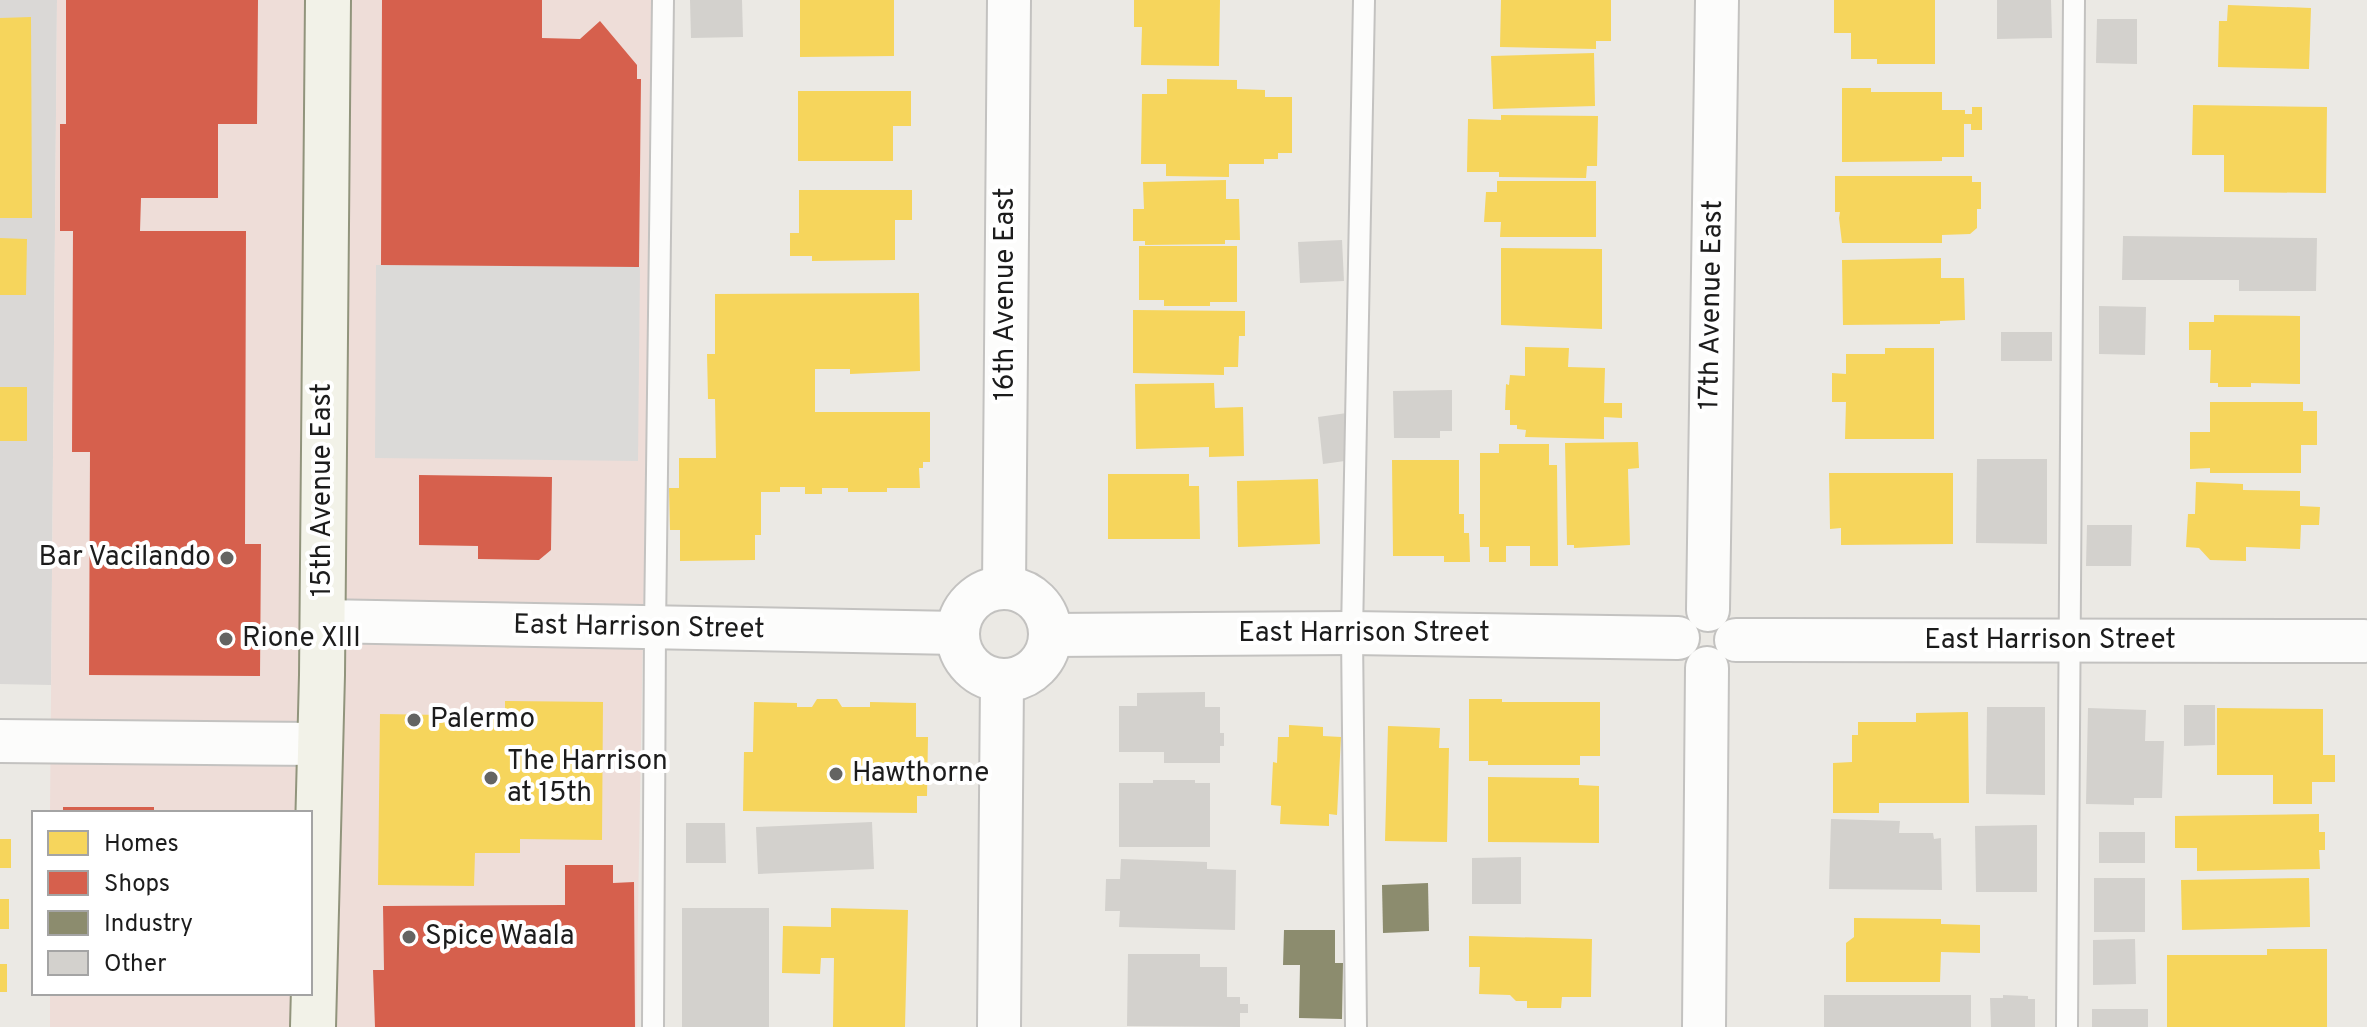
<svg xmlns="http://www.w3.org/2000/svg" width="2367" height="1027" viewBox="0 0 2367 1027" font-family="Overpass,sans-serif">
<rect width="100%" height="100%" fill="#ebe9e4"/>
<polygon fill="#dad8d6" points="0,0 57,0 51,685 0,684"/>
<polygon fill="#eeddd8" points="57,0 654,0 636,1027 50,1027 50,993 310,993 310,813 50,813"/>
<polygon fill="#dbdad8" points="376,265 640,267 638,461 375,458"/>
<g fill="#f6d55c">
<polygon points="800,0 894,0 894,56 800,57"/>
<polygon points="1134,0 1220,0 1219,66 1141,65 1142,27 1134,27"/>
<polygon points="1501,0 1611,0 1611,41 1596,41 1596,49 1500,47"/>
<polygon points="1834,0 1935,0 1935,64 1877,64 1877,59 1851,59 1851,33 1834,33"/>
<polygon points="2228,5 2311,8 2309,69 2218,67 2219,21 2227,21"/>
<polygon points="31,17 32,218 0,218 0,18"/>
<polygon points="1594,53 1595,106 1493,109 1491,56"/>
<polygon points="1167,79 1237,80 1237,89 1265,90 1265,97 1292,97 1292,153 1278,153 1278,159 1264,159 1264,164 1229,164 1229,177 1166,176 1166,164 1141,164 1142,94 1167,94"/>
<polygon points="1842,88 1871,88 1871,92 1942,92 1942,110 1965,110 1965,114 1972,114 1972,107 1982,107 1982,130 1971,130 1971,124 1964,124 1964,157 1942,157 1942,161 1842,162"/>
<polygon points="798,91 911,91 911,126 893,126 893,161 798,161"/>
<polygon points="2193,105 2327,107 2326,193 2224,192 2224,155 2192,155"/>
<polygon points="1501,115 1598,116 1597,166 1587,166 1586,178 1499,177 1499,172 1467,172 1468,119 1501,120"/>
<polygon points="1835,176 1972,176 1972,182 1981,182 1981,209 1977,209 1977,228 1970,234 1942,235 1942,243 1842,243 1839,218 1840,212 1835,212"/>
<polygon points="1226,180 1226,199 1239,199 1240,240 1225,240 1225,244 1145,245 1145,241 1133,241 1133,209 1144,209 1143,182"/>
<polygon points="1497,181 1596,181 1596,237 1500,237 1501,222 1484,222 1486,192 1497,192"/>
<polygon points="799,190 912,190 912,220 895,220 895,260 812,261 812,256 790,256 790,233 799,233"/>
<polygon points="0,238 27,239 26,295 0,295"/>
<polygon points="1139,246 1237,246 1237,302 1210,302 1210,306 1164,306 1164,300 1139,300"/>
<polygon points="1501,248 1602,249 1602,329 1501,325"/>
<polygon points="1941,258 1941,278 1964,278 1965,320 1940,321 1940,324 1843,325 1842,260"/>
<polygon points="919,293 920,371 850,374 850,369 815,369 815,412 930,412 930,462 923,462 923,468 919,468 920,488 887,488 887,492 848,492 848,488 822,488 822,494 805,494 805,487 780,487 780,492 761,492 761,535 755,535 755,560 680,561 680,530 670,530 669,488 679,488 679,458 716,458 715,399 708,399 707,354 715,354 715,294"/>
<polygon points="1133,310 1245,311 1245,336 1239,336 1238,367 1224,367 1224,375 1133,373"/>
<polygon points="2214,315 2300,316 2300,384 2251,383 2251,387 2218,387 2218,383 2210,383 2211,350 2189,350 2189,322 2214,322"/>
<polygon points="1525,347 1569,348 1568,367 1605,368 1604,403 1622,403 1622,418 1604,417 1604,439 1525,437 1526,430 1517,429 1517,425 1510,425 1510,410 1505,410 1506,384 1509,385 1510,375 1525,376"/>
<polygon points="1885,348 1934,348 1934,439 1845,439 1846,402 1832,402 1832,373 1846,374 1846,354 1885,354"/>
<polygon points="1214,383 1215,408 1243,407 1244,456 1209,457 1209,447 1136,449 1135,384"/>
<rect x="0" y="387" width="27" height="54"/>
<polygon points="2210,402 2303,402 2303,411 2317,411 2317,445 2301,445 2301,473 2210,473 2210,468 2190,469 2190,432 2210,432"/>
<polygon points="1638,442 1639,468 1628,469 1630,545 1574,548 1574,545 1567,545 1565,443"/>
<polygon points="1499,444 1549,444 1549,465 1557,465 1558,566 1530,566 1530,546 1506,546 1506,562 1489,562 1489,547 1480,547 1480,453 1499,453"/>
<polygon points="1392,460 1459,460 1459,514 1464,514 1464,533 1469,533 1470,562 1444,562 1444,556 1393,556"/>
<polygon points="1829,473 1953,473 1953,544 1841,545 1841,528 1830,529"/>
<polygon points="1108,474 1189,474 1189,486 1199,486 1200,539 1108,539"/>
<polygon points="1318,479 1320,544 1238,547 1237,481"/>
<polygon points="2196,482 2243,484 2243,490 2300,491 2300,506 2320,507 2319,525 2301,525 2300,549 2246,547 2246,561 2210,560 2199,548 2186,547 2188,514 2195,514"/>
<polygon points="817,699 837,699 842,707 870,707 870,702 916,703 916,737 928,737 927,796 917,796 917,813 743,811 744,752 753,752 754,702 797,703 797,707 812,707"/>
<polygon points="1469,699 1502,699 1502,702 1600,702 1600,756 1580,756 1580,765 1488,765 1488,761 1469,761"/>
<polygon points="505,701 603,702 602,840 520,839 520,853 475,853 474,886 378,885 380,714 505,716"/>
<polygon points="2217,708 2323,709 2323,755 2335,755 2335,782 2312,782 2312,804 2273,804 2273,775 2217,775"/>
<polygon points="1968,712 1969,803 1879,803 1879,813 1833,813 1833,763 1852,762 1852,735 1858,735 1858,722 1916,722 1916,713"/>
<polygon points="1289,725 1323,727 1323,736 1341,737 1337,815 1329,814 1329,826 1280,824 1281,806 1271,805 1273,762 1277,763 1278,737 1289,737"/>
<polygon points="1388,726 1440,728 1439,748 1449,748 1447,842 1385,841"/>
<polygon points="1488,777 1579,778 1579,785 1599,786 1599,843 1488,842"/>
<polygon points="2319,814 2319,832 2325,832 2325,850 2319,850 2320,869 2197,871 2197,848 2175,848 2175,816"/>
<rect x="0" y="839" width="11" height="29"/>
<polygon points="2309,878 2310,927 2182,930 2181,880"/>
<rect x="0" y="899" width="9" height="30"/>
<polygon points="831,908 908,910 905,1027 833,1027 834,958 821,958 820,974 782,973 783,926 831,927"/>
<polygon points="1854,918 1941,919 1941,924 1980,925 1980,953 1941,952 1940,982 1846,982 1846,943 1854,937"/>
<polygon points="1469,936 1592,939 1591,997 1562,997 1561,1008 1527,1008 1527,1001 1516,1001 1510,995 1479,994 1480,967 1469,967"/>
<polygon points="2267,949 2327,949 2327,1027 2167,1027 2167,955 2267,955"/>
<rect x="0" y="964" width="7" height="28"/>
</g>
<g fill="#d6604d">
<polygon points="66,0 258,0 257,124 218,124 218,198 141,198 140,231 246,231 245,544 261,544 260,676 89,675 90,452 72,452 73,231 60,231 60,124 66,124"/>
<polygon points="382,0 542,0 542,38 580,39 600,21 637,65 637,79 641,79 639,267 381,265"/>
<polygon points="419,475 552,477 551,550 539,560 478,559 478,546 419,545"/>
<rect x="63" y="807" width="91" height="6"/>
<polygon points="565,865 613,865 613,883 634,882 635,1027 375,1027 373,970 384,970 383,906 565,905"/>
</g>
<g fill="#8c8c6e">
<polygon points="1428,883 1429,931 1383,933 1382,885"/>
<polygon points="1284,930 1335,930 1335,963 1343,963 1342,1019 1299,1018 1300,965 1283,965"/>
</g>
<g fill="#d3d1cd">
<polygon points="690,0 742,0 743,37 691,38"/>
<polygon points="1997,0 2051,0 2052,38 1997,39"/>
<polygon points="2097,19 2137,19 2137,64 2096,63"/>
<polygon points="2123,236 2317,238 2316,291 2239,291 2239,280 2122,280"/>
<polygon points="1342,240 1344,281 1300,283 1298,242"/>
<polygon points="2099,306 2146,307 2145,355 2099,354"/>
<rect x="2001" y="332" width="51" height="29"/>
<polygon points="1452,390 1452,431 1440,431 1440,438 1394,438 1393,391"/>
<polygon points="1347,413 1352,460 1323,464 1318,417"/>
<polygon points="1977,459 2047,459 2047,544 1976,543"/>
<polygon points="2087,525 2132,525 2131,566 2086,566"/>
<polygon points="1205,692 1205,707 1220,707 1220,733 1224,733 1224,746 1220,746 1220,763 1164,763 1164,752 1119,752 1119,706 1137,706 1137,693"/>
<polygon points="2184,705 2215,705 2215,745 2184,746"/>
<polygon points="1987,707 2045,707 2045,795 1986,794"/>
<polygon points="2088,708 2146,710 2145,741 2164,741 2162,798 2134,798 2134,805 2086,804"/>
<polygon points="1153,780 1195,780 1195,783 1210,783 1210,847 1119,847 1119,783 1153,783"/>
<polygon points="1831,819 1900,821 1899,833 1933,833 1934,839 1941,838 1942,890 1829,889"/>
<polygon points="872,822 874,869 758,874 756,827"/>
<polygon points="686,823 725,823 726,863 686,863"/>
<polygon points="2037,825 2037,892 1976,892 1975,826"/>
<rect x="2099" y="832" width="46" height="31"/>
<polygon points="1521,857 1521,904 1472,904 1472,858"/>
<polygon points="1121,859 1207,862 1207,869 1236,870 1235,930 1119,927 1120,911 1105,911 1106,879 1120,879"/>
<rect x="2094" y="878" width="51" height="54"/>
<rect x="682" y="908" width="87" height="119"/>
<polygon points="2135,939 2136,984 2093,985 2093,940"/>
<polygon points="1128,954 1200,954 1200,967 1227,967 1227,997 1240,997 1240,1004 1248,1004 1248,1013 1240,1013 1240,1027 1127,1026"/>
<rect x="1824" y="995" width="147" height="32"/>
<polygon points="2003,995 2028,996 2028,999 2035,999 2035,1027 1991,1027 1990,998 2003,998"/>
<rect x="2092" y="1009" width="56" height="18"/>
</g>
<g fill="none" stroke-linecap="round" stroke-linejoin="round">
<g stroke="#c3c2c0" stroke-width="24">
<g id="lane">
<polyline points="653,1027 655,629 663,0"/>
<polyline points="1356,1027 1352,633 1364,0"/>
<polyline points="2067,1027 2074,0"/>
</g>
</g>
<g stroke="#c3c2c0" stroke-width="46">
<g id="street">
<circle cx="1004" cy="634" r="46"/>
<polyline points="1004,588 1009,0"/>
<polyline points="1708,610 1717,0"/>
<polyline points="322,621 957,633"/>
<polyline points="1050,635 1352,633 1678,638"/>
<polyline points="1736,640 2364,641"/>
<polyline points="0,741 320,744"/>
<polyline points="999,1027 1002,681"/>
<polyline points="1704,1027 1707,668"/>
</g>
</g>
<g stroke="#91947c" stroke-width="48">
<polyline id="secondary" points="313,1027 322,675 328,0"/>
</g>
<use href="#lane" stroke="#fcfcfb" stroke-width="20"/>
<use href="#street" stroke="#fcfcfb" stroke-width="42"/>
<use href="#secondary" stroke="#f2f2e8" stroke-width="44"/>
</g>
<g fill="#646462" stroke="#fff" stroke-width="3">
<circle cx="227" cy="558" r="8"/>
<circle cx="226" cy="639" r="8"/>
<circle cx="414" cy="720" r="8"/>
<circle cx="836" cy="774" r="8"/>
<circle cx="491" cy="778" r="8"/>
<circle cx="409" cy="937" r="8"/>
</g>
<g text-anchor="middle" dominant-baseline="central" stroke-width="8" stroke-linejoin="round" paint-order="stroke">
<g font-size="28" fill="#1c1c1c" stroke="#fff">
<text transform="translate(1006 294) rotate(-90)">16th Avenue East</text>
<text transform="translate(1712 305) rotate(-89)">17th Avenue East</text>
<text transform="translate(323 490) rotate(-90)">15th Avenue East</text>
<text transform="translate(639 628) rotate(1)">East Harrison Street</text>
<text x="1364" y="634">East Harrison Street</text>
<text x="2050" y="641">East Harrison Street</text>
</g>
<g font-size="28" fill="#1c1c1c" stroke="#fff" text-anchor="start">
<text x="211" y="558" text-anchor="end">Bar Vacilando</text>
<text x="242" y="639">Rione XIII</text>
<text x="430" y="720">Palermo</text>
<text x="507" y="762">The Harrison<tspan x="507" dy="32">at 15th</tspan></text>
<text x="852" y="774">Hawthorne</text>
<text x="425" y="937">Spice Waala</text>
</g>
</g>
<rect x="32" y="811" width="280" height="184" fill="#ffffff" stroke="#a4a4a4" stroke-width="2"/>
<rect x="48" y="831" width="40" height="24" fill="#f6d55c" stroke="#a4a4a4" stroke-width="2"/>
<text x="104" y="851" font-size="24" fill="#1c1c1c">Homes</text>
<rect x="48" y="871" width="40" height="24" fill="#d6604d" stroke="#a4a4a4" stroke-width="2"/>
<text x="104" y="891" font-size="24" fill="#1c1c1c">Shops</text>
<rect x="48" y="911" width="40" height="24" fill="#8c8c6e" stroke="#a4a4a4" stroke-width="2"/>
<text x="104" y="931" font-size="24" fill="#1c1c1c">Industry</text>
<rect x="48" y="951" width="40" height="24" fill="#d3d1cd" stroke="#a4a4a4" stroke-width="2"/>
<text x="104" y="971" font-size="24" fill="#1c1c1c">Other</text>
</svg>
